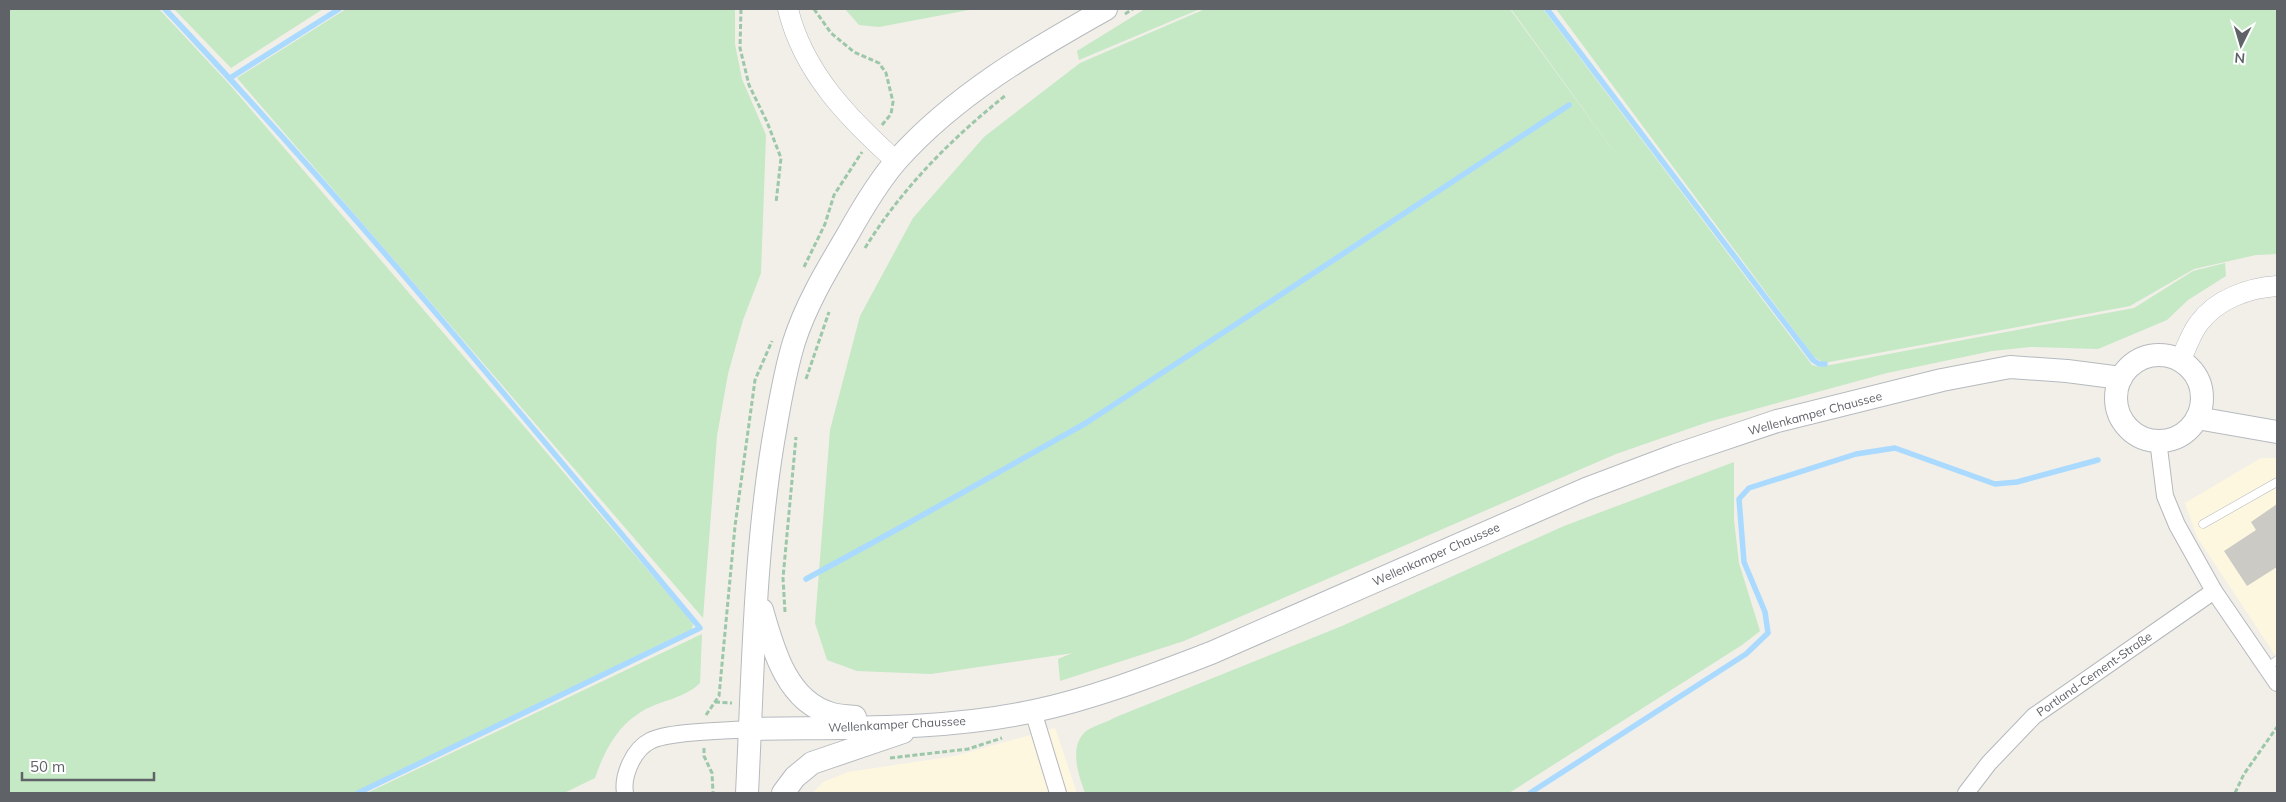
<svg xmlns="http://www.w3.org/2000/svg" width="2286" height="802" viewBox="0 0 2286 802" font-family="Mulish,sans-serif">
<rect width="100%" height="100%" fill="#f1efe8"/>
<g fill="#fef7e0">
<polygon points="2261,458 2277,458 2277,658 2197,537 2185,503"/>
<polygon points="1055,728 1077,793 813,793 823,782 848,772 955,756"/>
</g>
<g fill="#c5e8c5">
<polygon points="9,9 159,9 229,84 683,611 693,624 692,629 354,793 9,793"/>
<polygon points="174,9 323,9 231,68"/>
<polygon points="346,9 735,9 735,44 742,79 766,135 761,273 743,320 728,374 717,436 703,618 237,78"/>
<polygon points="845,9 974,9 879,27 859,25"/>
<polygon points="1145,9 1200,9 1079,60 1077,51"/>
<polygon points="1205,9 1510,9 1636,182 1511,9 1543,9 1812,365 1819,367 2134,308 2193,271 2225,263 2226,276 2188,300 2167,320 2098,349 2030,347 1992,351 1887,373 1708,422 1616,454 1184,641 1060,681 1058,659 1099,642 1073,653 931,674 857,671 827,660 815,623 830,430 860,316 913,218 984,137 1080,63"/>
<polygon points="1556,9 2277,9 2277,254 2256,255 2194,269 2130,306 1824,363 1814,357"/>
<path d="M 1734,462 L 1734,520 L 1739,563 L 1760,631 L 1742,645 L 1509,793 L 1085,793 C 1079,776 1069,749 1084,733 C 1091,726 1108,722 1116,717 L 1342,626 L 1564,526 Z"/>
<path d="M 702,634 L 700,683 C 683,700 657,700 638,714 C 616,728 603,754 595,778 L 564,793 L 367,793 Z"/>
</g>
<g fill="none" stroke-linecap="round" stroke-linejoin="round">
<g stroke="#aadaff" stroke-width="5.5">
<path d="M 165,9 C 352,207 525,419 700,628 L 358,793"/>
<polyline points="1547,9 1813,360 1819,364 1825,364"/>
<polyline points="230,78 339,9"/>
<polyline points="806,579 905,525 1086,423 1569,105"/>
<polyline points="1530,793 1746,654 1768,633 1765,612 1744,562 1739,499 1749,488 1856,454 1895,448 1995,484 2017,482 2098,460"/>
</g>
</g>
<polygon fill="#cccac5" points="2277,504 2277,567 2247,586 2224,551 2256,530 2251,522"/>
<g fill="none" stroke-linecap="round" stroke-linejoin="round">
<g stroke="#b5b8bc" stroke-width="9">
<g id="service">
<polyline points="2203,524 2277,482"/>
<polyline points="2267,668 2277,660"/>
</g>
</g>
<g stroke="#b5b8bc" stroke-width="18">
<g id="minor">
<polyline points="2158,440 2165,496 2177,525 2214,591 2277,683"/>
<polyline points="1033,711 1058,793"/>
<path d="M 625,793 C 622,775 634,749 650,741 C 669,731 727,731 750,729"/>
<polyline points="1966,793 1989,763 2034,716 2214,591"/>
</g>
</g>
<g stroke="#b5b8bc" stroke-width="21">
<g id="tertiary">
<path d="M 788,9 C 803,72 849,119 896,161"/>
<path d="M 2180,361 C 2186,349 2191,333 2199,323 C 2217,299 2248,288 2277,286"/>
</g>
</g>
<g stroke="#b6babf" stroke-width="24">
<g id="secondary">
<circle cx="2159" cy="398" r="43"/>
<polyline points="2197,418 2277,432"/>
<path d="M 762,610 C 773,649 787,702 832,714 C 839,716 848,716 855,717"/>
<path d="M 750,729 C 844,727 941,731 1034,711 C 1095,698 1153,675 1211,653 L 1586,489 L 1676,455 L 1777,421 L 1942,380 L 2010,367 L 2067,371 L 2121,378"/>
<path d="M 747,793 C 753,676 754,558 773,442 C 779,408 784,374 794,342 C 806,304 828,268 848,234 C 862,209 878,182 897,160 C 955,95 1031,51 1106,9"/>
<polyline points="783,793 795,777 812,763 903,732"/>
</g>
</g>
<g stroke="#9cc7a9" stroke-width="3" stroke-dasharray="5 2.5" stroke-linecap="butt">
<polyline points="741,9 740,48 749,85 767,122 781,158 776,203"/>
<polyline points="814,9 831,33 854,52 879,63 886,73 893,102 891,114 882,125"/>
<polyline points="1125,14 1133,9"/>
<path d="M 865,248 C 902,188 951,139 1006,95"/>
<polyline points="804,267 825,224 834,195 862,152"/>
<polyline points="806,379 829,312"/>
<polyline points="785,612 783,578 796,437"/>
<polyline points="715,702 732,703"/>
<polyline points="706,715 719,696 735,526 755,380 772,341"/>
<polyline points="704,748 704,756 712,773 713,793"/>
<polyline points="890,758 968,749 1002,738"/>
<polyline points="2235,793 2244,774 2277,727"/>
</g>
<use href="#service" stroke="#fff" stroke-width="8"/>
<use href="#minor" stroke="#fff" stroke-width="16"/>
<use href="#tertiary" stroke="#fff" stroke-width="20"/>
<use href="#secondary" stroke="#fff" stroke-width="22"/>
</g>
<g text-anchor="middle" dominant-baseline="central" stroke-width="4.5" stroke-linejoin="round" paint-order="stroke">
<g font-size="12" fill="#5f6368" stroke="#fff">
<text transform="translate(1815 413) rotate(-15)">Wellenkamper Chaussee</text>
<text transform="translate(1436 554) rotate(-24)">Wellenkamper Chaussee</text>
<text transform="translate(2094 674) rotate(-35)">Portland-Cement-Straße</text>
<text transform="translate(897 724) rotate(-3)">Wellenkamper Chaussee</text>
</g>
</g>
<rect width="2286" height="802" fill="none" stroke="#5f6368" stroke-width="20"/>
<g transform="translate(2241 45) rotate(185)" stroke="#ffffff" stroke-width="4" paint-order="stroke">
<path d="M0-4L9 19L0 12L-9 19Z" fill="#5f6368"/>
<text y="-8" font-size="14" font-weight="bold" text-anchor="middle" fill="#5f6368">N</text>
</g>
<path d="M22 772v8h132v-8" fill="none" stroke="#5f6368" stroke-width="2.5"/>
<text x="30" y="772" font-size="15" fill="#5f6368" stroke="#ffffff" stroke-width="4" paint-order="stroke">50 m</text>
</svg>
